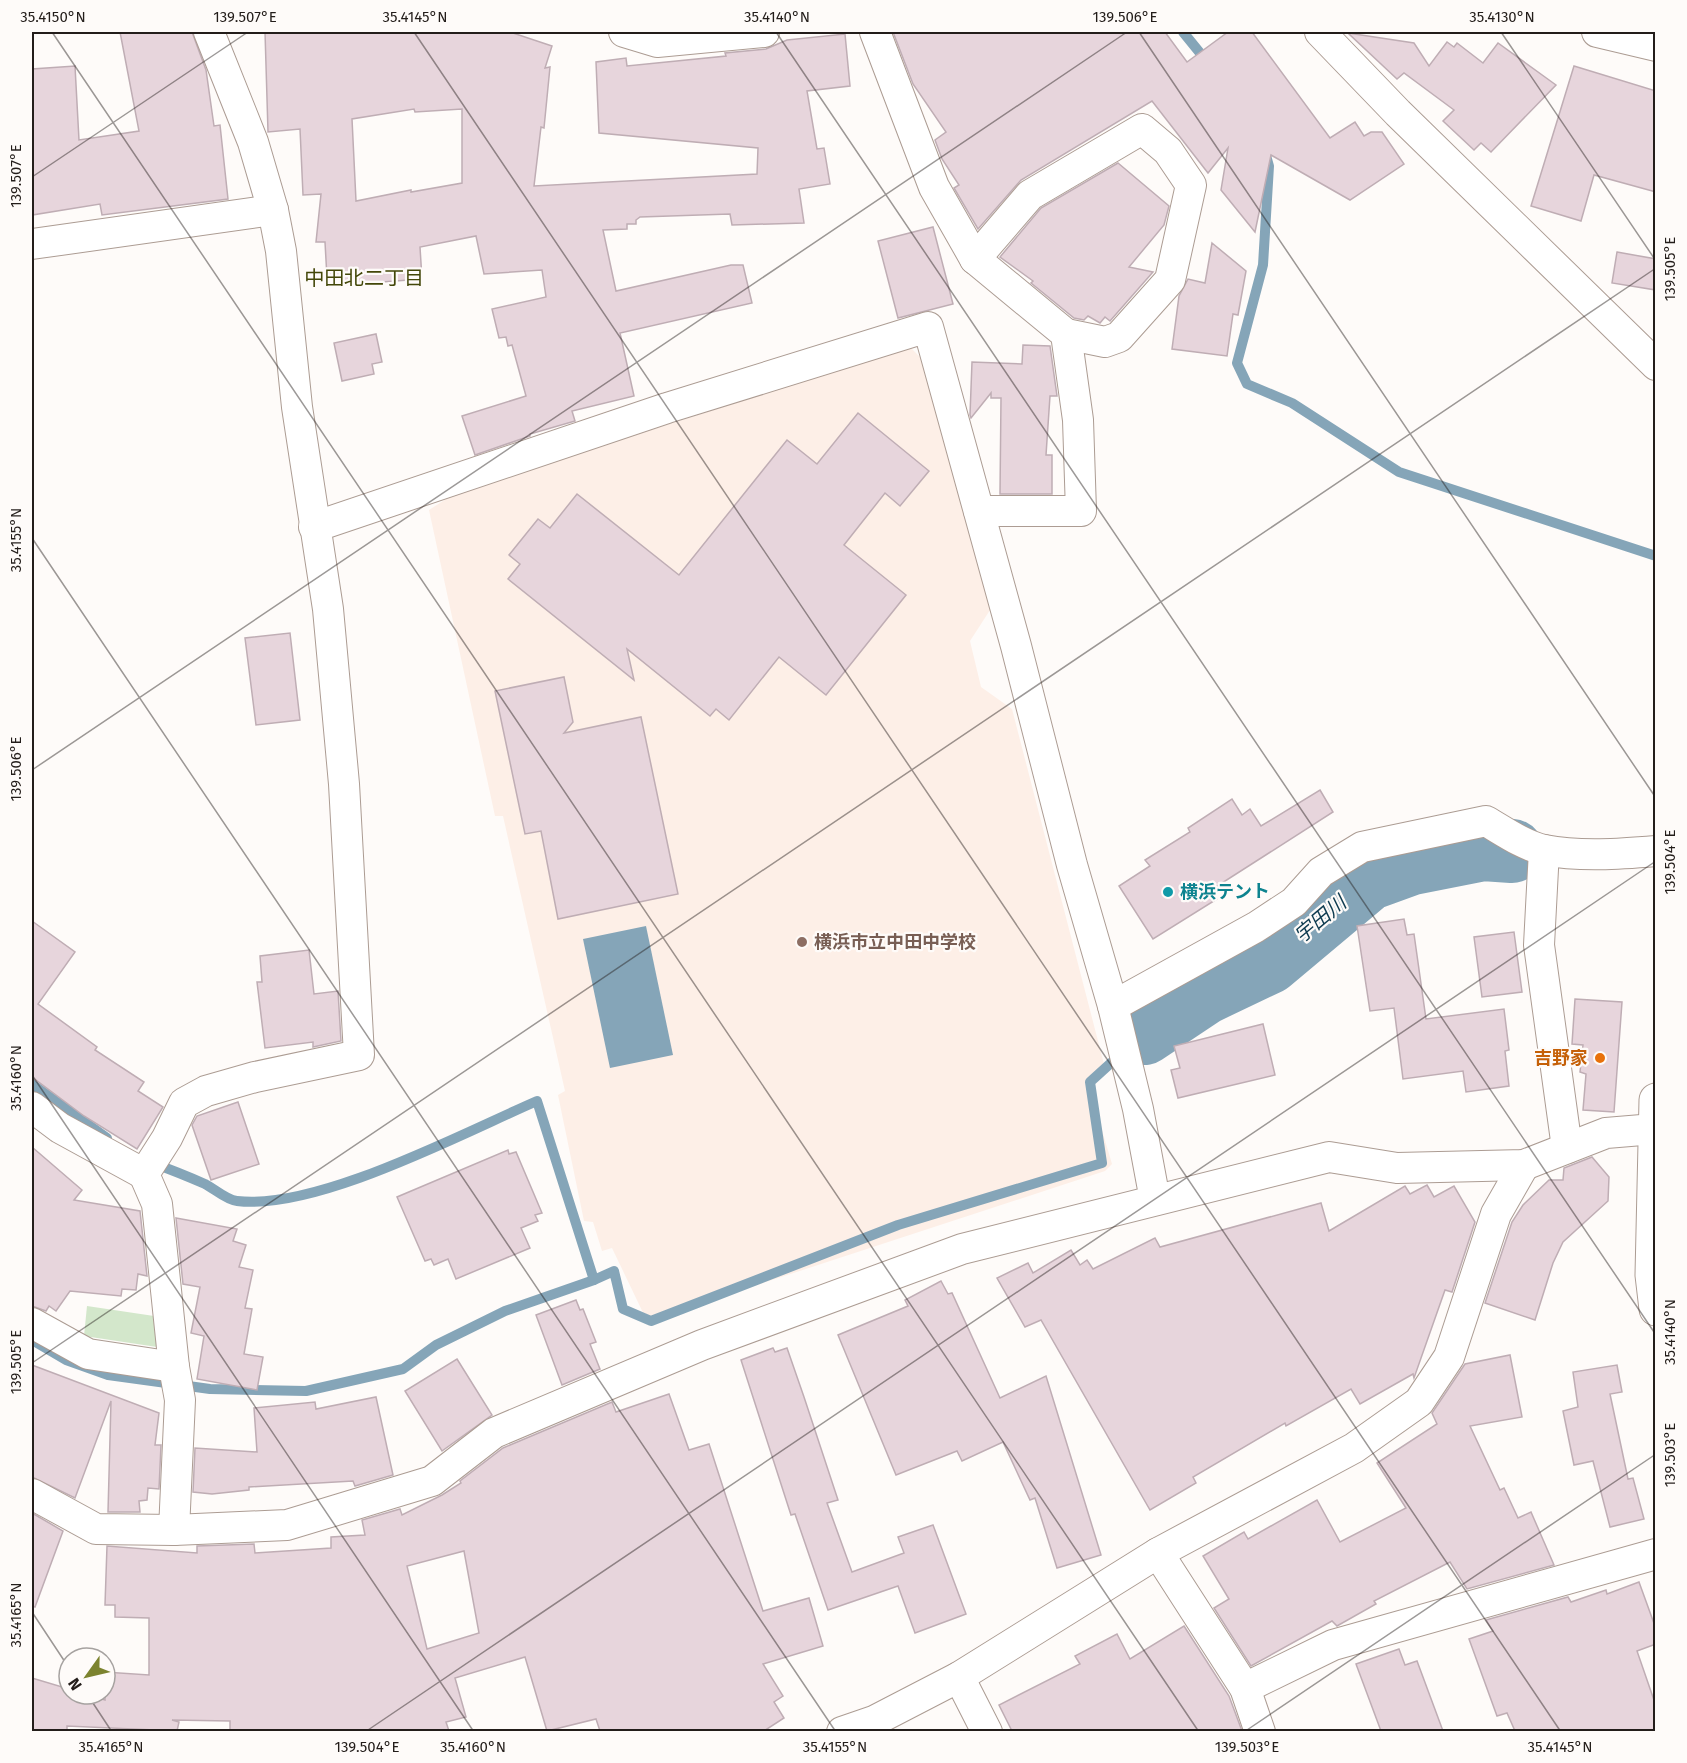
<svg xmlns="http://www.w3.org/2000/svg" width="1687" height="1763" viewBox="0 0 1687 1763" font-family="'Fira Sans','Noto Sans JP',sans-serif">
<rect width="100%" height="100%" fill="#fefbf9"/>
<polygon fill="#fdefe7" points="910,347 925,362 992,607 970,641 981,687 1012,709 1105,1068 1088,1083 1112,1164 1105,1171 647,1321 612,1248 602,1251 593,1222 584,1221 558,1095 565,1091 503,816 495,816 429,510 457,492"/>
<polygon fill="#d3e7cb" points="87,1306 154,1316 157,1347 84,1336"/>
<polygon fill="#85a5b8" points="646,926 673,1055 610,1068 583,939"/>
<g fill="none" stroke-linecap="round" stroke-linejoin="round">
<g stroke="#85a5b8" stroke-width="10">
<polyline points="1183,32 1209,64"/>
<polyline points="1265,152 1269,166 1263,265 1237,363 1247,384 1292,403 1399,472 1656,556"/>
<polyline points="32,1084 107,1138"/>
<path d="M 155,1164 C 172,1170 189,1177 205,1184 C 215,1189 226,1200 237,1201 C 316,1211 463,1133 537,1101 L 594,1280"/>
<polyline points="32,1340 66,1360 108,1375 210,1389 306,1391 403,1369 436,1345 505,1311 594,1280 614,1271 623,1309 651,1321 898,1225 1102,1163 1090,1082 1144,1033"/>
</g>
<polyline stroke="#85a5b8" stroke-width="64" points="1144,1033 1204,993 1269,962 1368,879 1412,863 1483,849 1512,851"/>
</g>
<g fill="#e7d5dc" stroke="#bfadb4" stroke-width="1.5" fill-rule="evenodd">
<polygon points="120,32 192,32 206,70 214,126 220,125 228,199 102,215 100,204 32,215 32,69 75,66 79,140 139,131"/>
<path d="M 265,32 L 510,32 L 552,46 L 545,68 L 550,67 L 544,128 L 541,127 L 534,186 L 757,174 L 758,148 L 599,133 L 596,62 L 626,58 L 627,66 L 726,56 L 725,53 L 766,49 L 787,40 L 845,34 L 850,86 L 807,91 L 817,149 L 824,148 L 830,184 L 799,189 L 804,223 L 732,225 L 730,214 L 640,217 L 636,220 L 636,224 L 627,224 L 627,229 L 603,230 L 616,291 L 731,265 L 743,265 L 752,303 L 620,333 L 634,396 L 572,411 L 575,421 L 530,434 L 530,436 L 475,455 L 462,416 L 526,396 L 512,345 L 508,346 L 506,337 L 499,338 L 492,309 L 546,297 L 542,270 L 484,274 L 476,236 L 420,247 L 422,279 L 341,285 L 341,277 L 327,278 L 325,242 L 316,242 L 321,194 L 303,195 L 300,129 L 268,132 ZM 414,109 L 415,112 L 462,109 L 462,183 L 411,192 L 411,190 L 356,201 L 352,119 Z"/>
<polygon points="893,32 1165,32 1187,62 1228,32 1252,32 1330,138 1355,122 1364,136 1371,132 1382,132 1404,164 1350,200 1271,155 1255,232 1221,190 1228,148 1208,173 1152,101 1021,180 978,229 954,188 959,185 942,159 935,140 946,132 913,84"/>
<polygon points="1348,33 1414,43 1429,66 1447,42 1454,47 1457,43 1483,63 1498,43 1556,85 1491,152 1481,143 1474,150 1443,121 1454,110 1404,73 1397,79"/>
<polygon points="1574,66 1656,91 1656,192 1594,175 1581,221 1531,206"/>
<polygon points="1118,163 1169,206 1164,225 1129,267 1153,272 1110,321 1105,317 1100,323 1088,316 1084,320 1074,318 1031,283 1033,281 1000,257 1041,208"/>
<polygon points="933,227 953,304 898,318 878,241"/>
<polygon points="1212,243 1246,271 1238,315 1233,314 1227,356 1172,349 1179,296 1188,279 1205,283"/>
<polygon points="1617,252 1656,259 1656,290 1612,283"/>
<polygon points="376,334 382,362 372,364 374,374 342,381 334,343"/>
<polygon points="1023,345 1050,346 1057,396 1050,396 1046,455 1052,455 1052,494 1000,494 1001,398 991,398 991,393 971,418 970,415 972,362 1022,364"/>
<polygon points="858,413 929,471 900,506 885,493 844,545 906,595 826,695 779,657 729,720 716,709 710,716 627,649 634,680 508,579 520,564 509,555 538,519 550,528 577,494 679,575 787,440 817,464"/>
<polygon points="290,633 300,720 256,725 245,638"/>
<polygon points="564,677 573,722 564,733 641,717 678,894 558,919 541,831 525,834 495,691"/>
<polygon points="1320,790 1333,812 1211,890 1217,899 1153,939 1119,886 1150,866 1145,860 1190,832 1188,828 1232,799 1242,815 1250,809 1261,826"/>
<polygon points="1404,919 1407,935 1414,934 1426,1019 1504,1009 1509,1050 1505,1051 1509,1086 1466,1092 1463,1071 1403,1079 1394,1008 1370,1011 1357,926"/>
<polygon points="32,921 75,952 38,1004 97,1047 95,1050 144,1082 138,1091 163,1107 137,1149 84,1116 32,1077"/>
<polygon points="1514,932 1522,992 1482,997 1474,937"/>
<polygon points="309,950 314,994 338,991 341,1041 313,1047 313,1042 265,1048 257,982 262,982 260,956"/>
<polygon points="1575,999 1622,1002 1614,1112 1583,1110 1586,1074 1580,1072 1583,1045 1572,1044"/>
<polygon points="1263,1024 1275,1075 1178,1098 1171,1070 1180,1068 1174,1046"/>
<polygon points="238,1102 259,1164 211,1180 192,1125 197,1116"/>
<polygon points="32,1147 82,1190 74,1200 140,1211 147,1276 138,1274 136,1290 122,1289 121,1296 70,1291 56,1311 49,1306 46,1311 32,1306"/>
<polygon points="508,1150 509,1154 516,1152 542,1213 535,1215 538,1221 521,1228 530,1248 456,1279 448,1259 434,1265 431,1259 425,1261 397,1197"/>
<polygon points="1592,1157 1609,1177 1608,1201 1563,1242 1553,1263 1535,1320 1485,1303 1512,1222 1523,1205 1549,1180 1563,1180 1564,1168"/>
<polygon points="1427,1185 1434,1197 1454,1186 1475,1222 1452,1292 1445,1290 1414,1378 1413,1374 1360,1404 1351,1389 1286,1426 1285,1423 1193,1477 1196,1483 1150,1510 1041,1320 1025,1327 997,1278 1028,1263 1033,1273 1071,1250 1080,1265 1087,1260 1093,1269 1155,1238 1160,1247 1321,1203 1329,1231 1405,1186 1410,1194"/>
<polygon points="176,1218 237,1229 233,1241 246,1245 239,1267 253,1270 245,1308 252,1309 244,1354 263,1357 257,1390 197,1379 204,1336 191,1333 200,1287 183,1284"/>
<polygon points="941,1281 948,1294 952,1293 1000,1398 1046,1376 1101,1555 1057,1568 1035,1498 1030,1500 1003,1442 962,1461 957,1451 896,1475 838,1335 908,1306 905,1300"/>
<polygon points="576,1300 580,1310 583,1309 596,1342 590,1344 600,1369 562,1385 536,1315"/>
<polygon points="773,1348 775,1352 787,1348 804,1397 838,1500 827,1503 852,1572 904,1553 898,1537 933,1525 966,1614 915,1633 898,1586 828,1610 795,1514 791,1515 741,1360"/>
<polygon points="1510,1355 1522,1417 1470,1426 1500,1490 1504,1488 1518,1518 1531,1512 1554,1565 1467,1589 1450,1562 1374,1601 1376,1604 1337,1626 1332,1621 1251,1666 1214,1608 1229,1599 1203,1556 1244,1532 1248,1539 1317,1500 1340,1542 1406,1508 1377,1463 1437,1424 1432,1413 1465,1364"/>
<polygon points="457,1359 492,1415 442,1451 405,1391"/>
<polygon points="32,1365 159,1413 155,1445 161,1445 159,1489 148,1488 147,1500 139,1501 140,1512 108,1512 111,1401 75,1498 32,1477"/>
<polygon points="1617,1365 1622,1392 1610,1394 1628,1479 1633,1478 1644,1519 1610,1527 1593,1461 1574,1465 1563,1411 1578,1407 1573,1372"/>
<path d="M 669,1394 L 689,1450 L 709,1444 L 763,1611 L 809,1598 L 823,1646 L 763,1664 L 783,1696 L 774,1702 L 784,1718 L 764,1731 L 600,1731 L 596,1719 L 547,1731 L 525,1657 L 455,1678 L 466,1717 L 446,1722 L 449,1731 L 230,1731 L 230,1721 L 172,1720 L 179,1722 L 177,1731 L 67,1726 L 67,1731 L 32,1731 L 32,1678 L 69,1689 L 69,1694 L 85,1694 L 105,1700 L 105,1672 L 149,1675 L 149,1618 L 115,1617 L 115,1605 L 105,1605 L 107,1546 L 197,1553 L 197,1546 L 254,1544 L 255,1553 L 331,1548 L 331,1537 L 365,1535 L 362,1520 L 400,1509 L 402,1515 L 442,1495 L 461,1483 L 460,1481 L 503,1448 L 612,1402 L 616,1412 ZM 464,1551 L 479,1633 L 427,1649 L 407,1566 Z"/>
<polygon points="376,1397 393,1475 355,1486 353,1481 249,1487 249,1490 212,1494 193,1492 195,1448 257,1452 254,1408 315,1402 316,1409"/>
<polygon points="32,1513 63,1531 35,1607 32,1606"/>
<polygon points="1639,1582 1656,1629 1656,1644 1637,1651 1656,1706 1656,1731 1515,1731 1507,1713 1497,1716 1469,1639 1493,1631 1486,1620 1568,1597 1571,1602 1606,1590 1607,1594"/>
<polygon points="1184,1626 1229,1696 1242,1731 1012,1731 999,1705 1080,1664 1075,1656 1117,1634 1130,1659"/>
<polygon points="1399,1649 1405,1665 1417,1661 1443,1731 1381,1731 1356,1664"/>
</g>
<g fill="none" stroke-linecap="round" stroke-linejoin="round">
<g stroke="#ac9c93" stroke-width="32">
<g id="street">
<polyline points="624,32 657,42 764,32"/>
<polyline points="875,32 934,187 975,259 1066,334 1078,420 1081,511 979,511"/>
<polyline points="1320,32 1398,113 1656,365"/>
<polyline points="1597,32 1656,46"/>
<polyline points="32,244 273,210"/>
<polyline points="975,259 1030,195 1142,129 1168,151 1191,185 1170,280 1119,337 1105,342 1066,334"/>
<polyline points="314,527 667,408 928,327 1016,646 1072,865 1113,1006 1138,1109 1155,1200"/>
<polyline points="1544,850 1539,945 1567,1148"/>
<path d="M 1113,1006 L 1256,927 L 1294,902 L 1321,872 L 1362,847 L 1486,821 C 1505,832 1523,845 1544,850 C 1580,857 1620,854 1656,851"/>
<polyline points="32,1107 60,1128 144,1174"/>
<polyline points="32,1323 88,1354 174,1367"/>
<polyline points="32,1494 96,1529 174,1530 287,1525 432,1481 494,1433 702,1345 962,1249 1329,1157 1397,1168 1524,1165 1606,1133 1654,1129"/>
<polyline points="174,1530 180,1400 174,1367 157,1204 144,1174 167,1138 184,1103 206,1091 255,1077 359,1055 344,784 328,609 297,407 281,251 273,210 253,142 209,32"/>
<polyline points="1158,1553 1245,1688 1260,1732"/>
<polyline points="959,1677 987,1732"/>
<polyline points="1245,1688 1333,1645 1656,1554"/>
<polyline points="842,1732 874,1721 959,1677 1158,1553 1354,1448 1419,1402 1449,1357 1496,1214 1524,1165"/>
</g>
</g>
<g stroke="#ac9c93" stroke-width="35">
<polyline id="primary" points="1656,1100 1652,1275 1656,1309"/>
</g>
<use href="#street" stroke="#fff" stroke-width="30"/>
<use href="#primary" stroke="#fff" stroke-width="33"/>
</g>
<path fill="none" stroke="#231d1a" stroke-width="1.5" stroke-opacity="0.45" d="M 52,32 L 1199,1732M 414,32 L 1561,1732M 776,32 L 1656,1335M 1139,32 L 1656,798M 1501,32 L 1656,261M 32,177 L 248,32M 32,538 L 836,1732M 32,770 L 1127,32M 32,1075 L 474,1732M 32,1363 L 1656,268M 32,1612 L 69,1668M 87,1694 L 112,1732M 365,1732 L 1656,861M 1244,1732 L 1656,1454"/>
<circle fill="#0f9aa8" stroke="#fefbf9" stroke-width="2" cx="1168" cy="892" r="6"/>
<circle fill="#8d6e63" stroke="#fefbf9" stroke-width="2" cx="802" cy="942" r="6"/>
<circle fill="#e8710a" stroke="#fefbf9" stroke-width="2" cx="1600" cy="1058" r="6"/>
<g text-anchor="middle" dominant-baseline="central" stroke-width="4.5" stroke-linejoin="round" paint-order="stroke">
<g font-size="18" font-weight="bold" fill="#0d838f" stroke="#fefbf9" text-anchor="start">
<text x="1180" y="892">横浜テント</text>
</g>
<g font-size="18" font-weight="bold" fill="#785e54" stroke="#fefbf9" text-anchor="start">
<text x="814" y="942">横浜市立中田中学校</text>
</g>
<g font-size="18" font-weight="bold" fill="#c56008" stroke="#fefbf9" text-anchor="end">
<text x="1588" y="1058">吉野家</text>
</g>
<g font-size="20" fill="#434709" stroke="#fefbf9">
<text x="364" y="278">中田北二丁目</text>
</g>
<g font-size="20" font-style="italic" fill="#0d3a4f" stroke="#fefbf9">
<text transform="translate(1320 919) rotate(-40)">宇田川</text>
</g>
</g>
<rect width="1687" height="1763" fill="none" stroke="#fefbf9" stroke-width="66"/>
<g transform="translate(87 1676) rotate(236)"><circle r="28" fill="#fefbf9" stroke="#a6a2a0" stroke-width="1.5"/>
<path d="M0-4.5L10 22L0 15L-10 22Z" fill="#7c832f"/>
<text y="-9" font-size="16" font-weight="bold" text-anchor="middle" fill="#231d1a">N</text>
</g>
<rect x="33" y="33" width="1621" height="1697" fill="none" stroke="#231d1a" stroke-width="2"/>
<g font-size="15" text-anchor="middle" fill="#231d1a">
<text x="53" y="22">35.4150°N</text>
<text x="245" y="22">139.507°E</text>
<text x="415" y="22">35.4145°N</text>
<text x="777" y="22">35.4140°N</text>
<text x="1125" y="22">139.506°E</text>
<text x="1502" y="22">35.4130°N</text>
<text transform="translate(16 176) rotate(-90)" y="5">139.507°E</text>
<text transform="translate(1670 269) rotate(-90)" y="5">139.505°E</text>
<text transform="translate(16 540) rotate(-90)" y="5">35.4155°N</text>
<text transform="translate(16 769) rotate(-90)" y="5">139.506°E</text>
<text transform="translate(1670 862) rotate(-90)" y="5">139.504°E</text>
<text transform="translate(16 1078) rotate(-90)" y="5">35.4160°N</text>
<text transform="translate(1670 1332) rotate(-90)" y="5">35.4140°N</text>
<text transform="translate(16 1362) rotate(-90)" y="5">139.505°E</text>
<text transform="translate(1670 1455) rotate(-90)" y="5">139.503°E</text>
<text transform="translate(16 1615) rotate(-90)" y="5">35.4165°N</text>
<text x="111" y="1752">35.4165°N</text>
<text x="367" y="1752">139.504°E</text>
<text x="473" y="1752">35.4160°N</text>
<text x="835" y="1752">35.4155°N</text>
<text x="1247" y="1752">139.503°E</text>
<text x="1560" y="1752">35.4145°N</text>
</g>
</svg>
